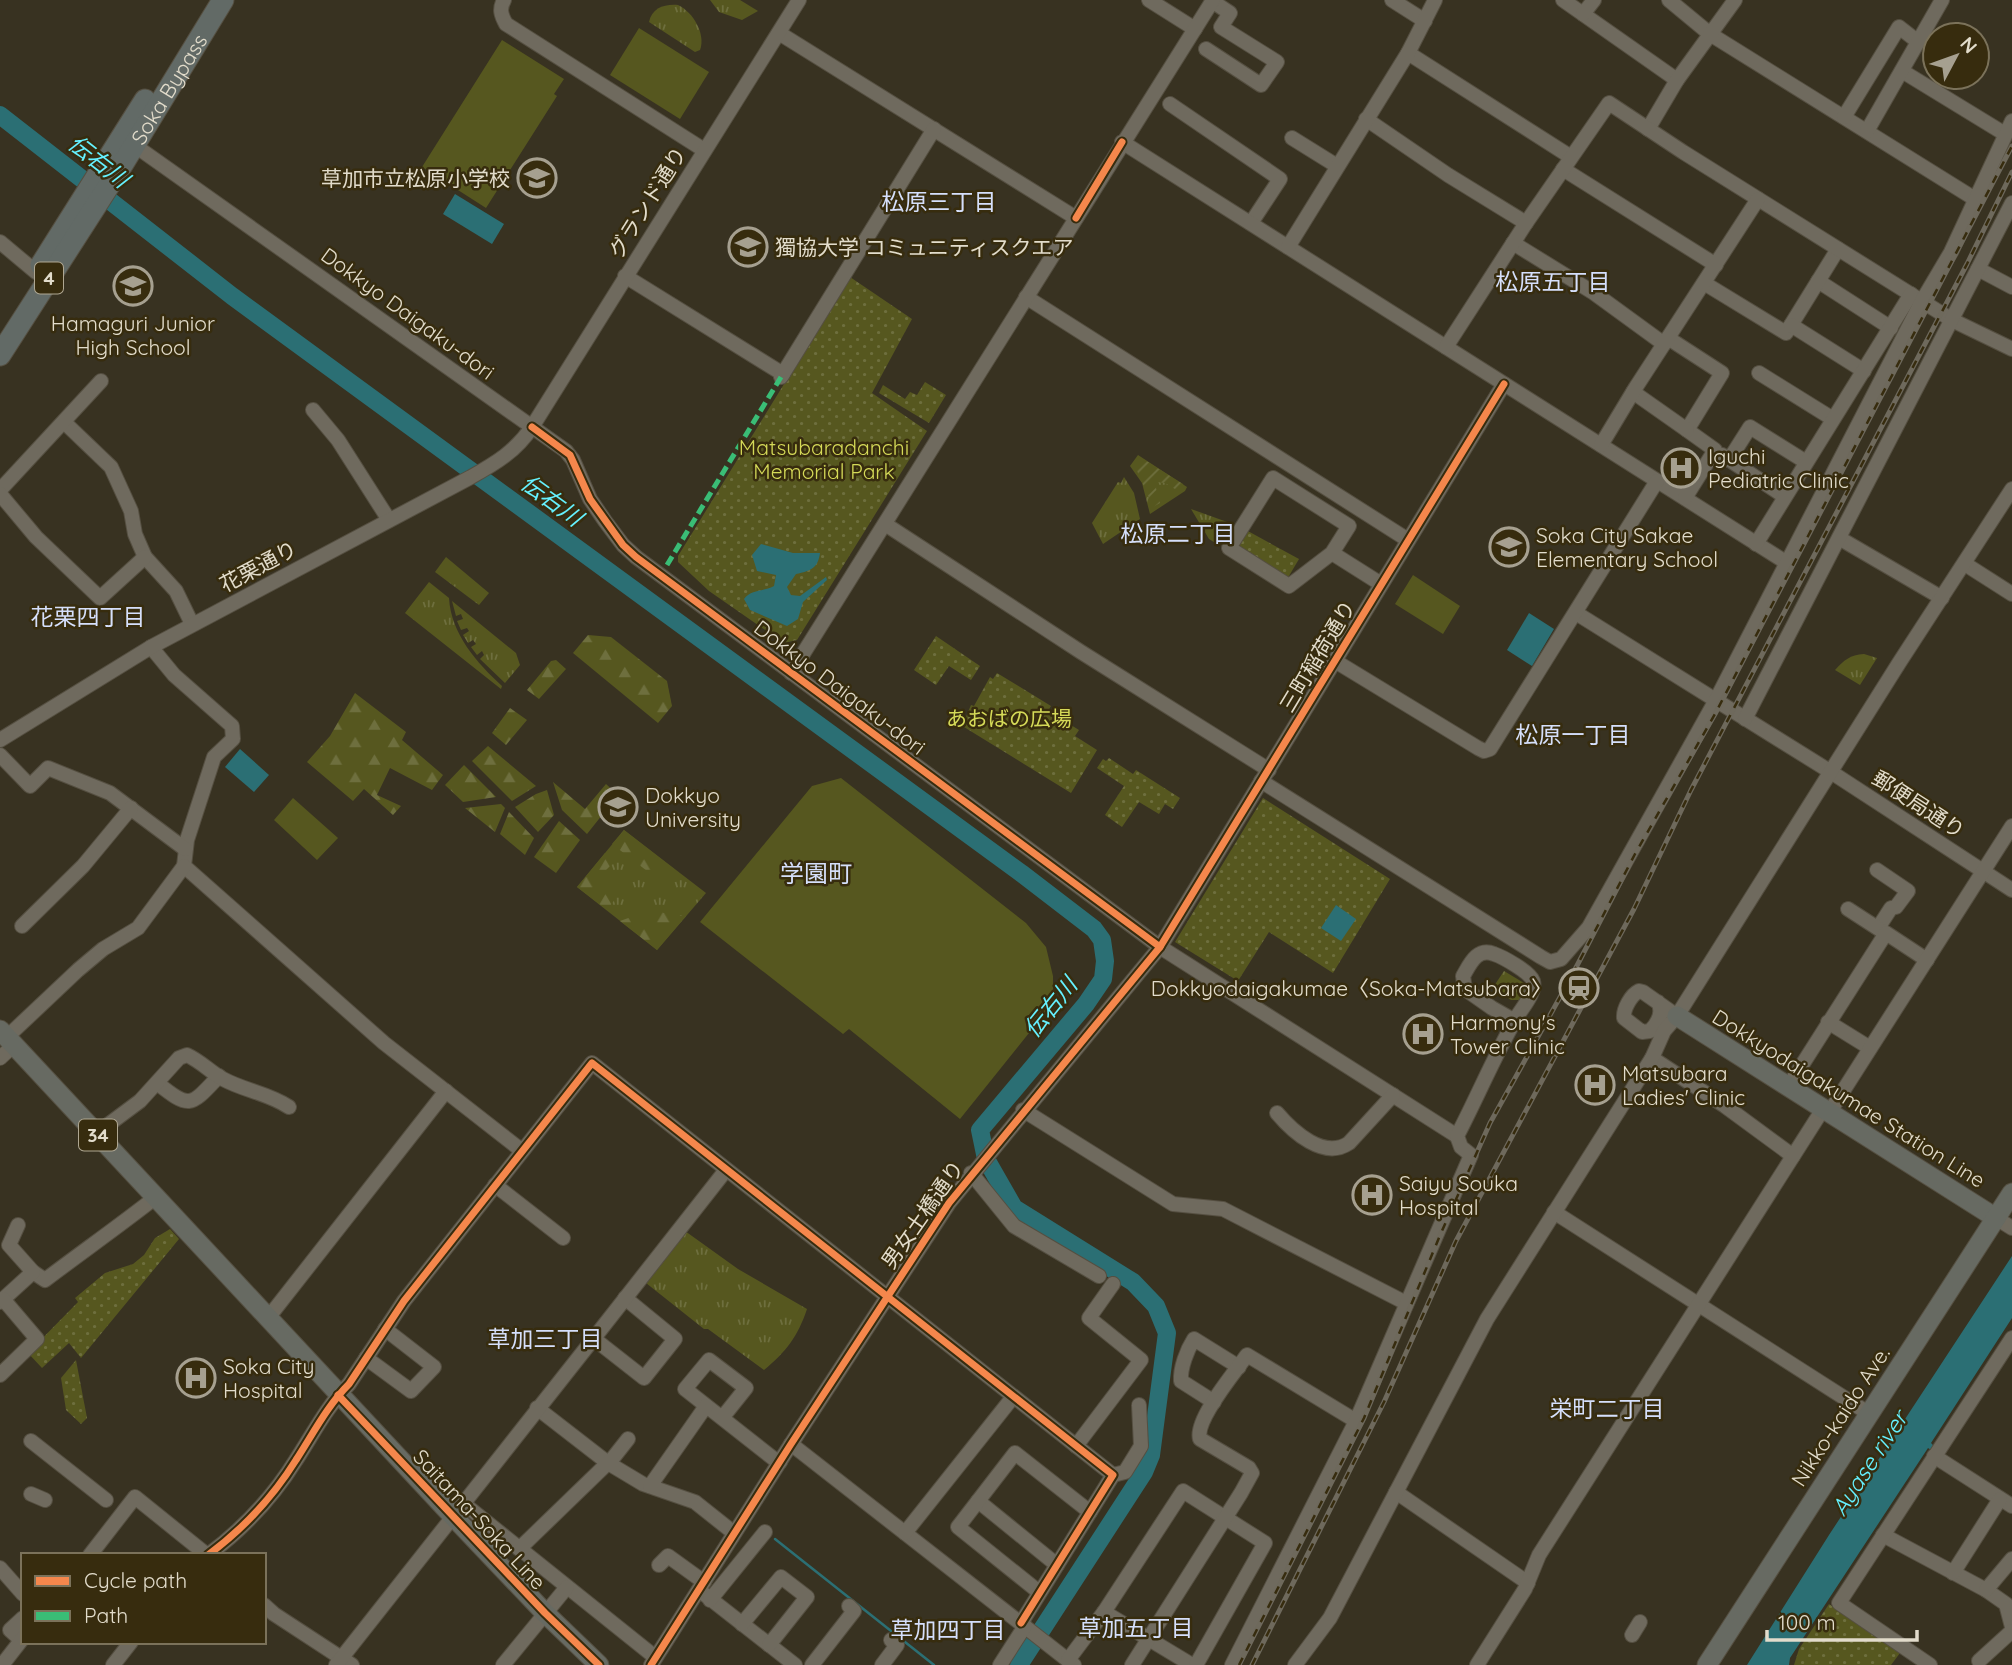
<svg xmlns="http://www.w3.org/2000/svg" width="2012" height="1665" viewBox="0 0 2012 1665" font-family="Quicksand,'Noto Sans JP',sans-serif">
<defs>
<pattern id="grass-tufts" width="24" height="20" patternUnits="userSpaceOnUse" patternTransform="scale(1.75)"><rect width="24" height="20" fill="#56571f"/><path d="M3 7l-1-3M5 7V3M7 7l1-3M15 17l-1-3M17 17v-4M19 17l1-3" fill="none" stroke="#6e6f3e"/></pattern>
<pattern id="forest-firs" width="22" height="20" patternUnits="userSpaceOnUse" patternTransform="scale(1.75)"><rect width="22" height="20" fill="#56571f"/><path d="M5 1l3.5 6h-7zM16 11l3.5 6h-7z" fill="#6e6f3e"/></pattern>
<pattern id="park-dots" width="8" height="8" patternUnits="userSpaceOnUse" patternTransform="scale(1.75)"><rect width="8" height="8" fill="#56571f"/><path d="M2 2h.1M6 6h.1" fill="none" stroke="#6e6f3e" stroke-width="1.8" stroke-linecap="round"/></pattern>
<pattern id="garden-furrows" width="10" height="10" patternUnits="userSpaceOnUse" patternTransform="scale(1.75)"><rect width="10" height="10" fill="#56571f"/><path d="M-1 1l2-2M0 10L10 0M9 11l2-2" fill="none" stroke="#6e6f3e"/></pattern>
</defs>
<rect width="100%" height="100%" fill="#383221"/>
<g fill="url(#grass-tufts)">
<polygon points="710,0 740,0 758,11 742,20 719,12"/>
<path d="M 678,5 C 693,12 706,34 700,50 L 695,52 L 649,22 C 652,8 664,4 678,5 Z"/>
<polygon points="1138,455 1187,487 1185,491 1150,514 1142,483 1130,466"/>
<polygon points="1124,477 1134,493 1140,519 1103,544 1092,523 1118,482 1121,483"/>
<polygon points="1191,509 1230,523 1217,544 1209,539"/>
<polygon points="446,557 489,593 479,605 435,572"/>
<path d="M 429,582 L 449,598 C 451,634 477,663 502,686 L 501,689 L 405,613 Z"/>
<polygon points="452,601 516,653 520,665 505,683 480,659 484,655 482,651 477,655 471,647 476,644 473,640 468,643 463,635 469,631 467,628 461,630 457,621 463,619 461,614 456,616"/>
<path d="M 1864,654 L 1877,658 L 1860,685 L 1835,670 C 1844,660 1850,655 1864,654 Z"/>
<polygon points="624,830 706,893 657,950 577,887"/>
<polygon points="1504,971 1524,983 1526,993 1520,1000 1511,1000 1495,990 1494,986"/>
<path d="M 685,1231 L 738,1269 L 807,1309 C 798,1336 786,1352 764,1370 L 708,1329 L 704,1329 L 646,1283 Z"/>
</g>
<g fill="url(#forest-firs)">
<polygon points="588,635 611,637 667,681 672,706 658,723 573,653"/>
<polygon points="556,660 566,669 539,699 527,690 551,661"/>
<polygon points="355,693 406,732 402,740 443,775 432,790 390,768 377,795 401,806 393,815 364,789 353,801 307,762 330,736"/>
<polygon points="510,708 527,720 506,745 492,733"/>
<polygon points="488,746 536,786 512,801 472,761"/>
<polygon points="464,765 496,797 463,802 445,785"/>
<polygon points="553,782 585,809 606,784 618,795 587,834 562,810"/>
<polygon points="547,790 554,815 538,832 515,807 536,794"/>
<polygon points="501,804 505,808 495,832 465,808"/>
<polygon points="509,812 534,838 525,855 500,834"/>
<polygon points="559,821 580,840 556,873 534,857"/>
<polygon points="624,830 674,869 665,875 651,874 612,844"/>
<polygon points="605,853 615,861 605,871 605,882 619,894 607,910 577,887"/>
<path d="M 648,911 C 661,911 673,916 686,916 L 657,950 L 620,921 Z"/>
</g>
<g fill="url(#park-dots)">
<polygon points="850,277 912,319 872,393 927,431 797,640 784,643 709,591 678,562 678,556"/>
<polygon points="925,382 946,395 929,423 879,393 883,385 905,399 910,392 917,395"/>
<polygon points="1246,530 1299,559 1286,581 1236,546"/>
<polygon points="936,636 980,666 971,680 949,666 936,685 914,670"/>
<polygon points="997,673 1051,706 1048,711 1079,730 1075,736 1097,750 1071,793 964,727 966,723 960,719 965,719 971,705 974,706 990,677 993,679"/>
<polygon points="1109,758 1133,774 1136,770 1180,798 1173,809 1165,804 1159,814 1139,802 1122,827 1105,815 1124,786 1097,768 1103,759 1106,761"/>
<polygon points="1263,798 1390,879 1333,973 1269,932 1238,981 1175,942"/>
<polygon points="170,1229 179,1239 81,1358 69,1343 42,1368 28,1353 78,1302 75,1298 105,1273 133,1264 144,1255 155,1238"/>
<polygon points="76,1360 87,1418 81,1424 66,1410 61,1378"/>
<polygon points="1829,1604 1900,1653 1891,1665 1794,1665 1799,1649"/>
</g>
<polygon fill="url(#garden-furrows)" points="1139,459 1143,459 1183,484 1184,489 1180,492 1165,483 1157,482 1156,488 1160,503 1153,507 1134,464"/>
<g fill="#56571f">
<polygon points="639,28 709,72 680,119 610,75"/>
<polygon points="502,40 564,79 554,94 557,96 486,208 422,167"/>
<polygon points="1413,575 1460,606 1443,634 1395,604"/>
<polygon points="841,778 1026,923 1046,947 1053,976 1053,1003 960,1119 849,1029 843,1034 700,922 812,786"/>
<polygon points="293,798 338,838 317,860 274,820"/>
</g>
<g fill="#2b6f74">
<polygon points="455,194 504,224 492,244 443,214"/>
<path d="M 761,544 L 793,553 L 820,553 C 818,568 811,571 796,574 L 787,587 L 791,595 L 800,596 L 826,577 L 827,580 L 803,602 L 798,619 L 787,626 L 750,610 L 744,599 C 752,589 763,592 774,586 L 776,575 L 757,571 L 752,555 Z"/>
<polygon points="1529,613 1554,629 1532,666 1507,650"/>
<polygon points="240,749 269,775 254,792 225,767"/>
<polygon points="1336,905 1356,919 1341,941 1321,928"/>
<polygon points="2012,1256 2012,1318 1931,1443 1934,1446 1931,1450 1928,1448 1790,1658 1789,1665 1747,1665 1829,1535"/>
</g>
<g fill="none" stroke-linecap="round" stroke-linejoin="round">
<polyline stroke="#2b6f74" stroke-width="2.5" points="775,1539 934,1665"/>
<polyline stroke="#2b6f74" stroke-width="18" points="0,115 232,296 1021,873 1094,929 1102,940 1105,961 1103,979 1086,1004 980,1130 986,1159 1014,1208 1133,1282 1156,1306 1167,1333 1151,1455 1144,1472 1019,1665"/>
<g stroke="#554f41" stroke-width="16">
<g id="minor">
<path d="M 504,0 C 499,9 501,15 506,24 L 704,150"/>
<polyline points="1149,0 1195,29"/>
<polyline points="1392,0 1425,21"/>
<polyline points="1563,0 1677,80"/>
<polyline points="1669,0 1710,34 1975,199"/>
<polyline points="1583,14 1594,0"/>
<polyline points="779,33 1076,218"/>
<polyline points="1206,49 1261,85 1277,62 1221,27 1230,13 1212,1"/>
<polyline points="1408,53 1571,157"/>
<polyline points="1902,71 2005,134"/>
<polyline points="1170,104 1280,179 1251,223"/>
<polyline points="1844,117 1899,27 1917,41"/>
<polyline points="1366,119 1448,175 1526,223"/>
<polyline points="1648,129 1677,80 1735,0"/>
<polyline points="1867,131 1942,0"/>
<polyline points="1292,138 1337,166"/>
<polyline points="127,140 566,451 573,460 590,499 605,521 623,545 636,557 1160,947 1457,1136"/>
<polyline points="1122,142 1787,563"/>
<polyline points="1563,169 1716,265"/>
<polyline points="0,242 36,272"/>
<polyline points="1513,243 1594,293 1664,344"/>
<polyline points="1288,247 1408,53 1435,0"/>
<polyline points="1978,269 2012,287"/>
<polyline points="625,276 783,374"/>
<polyline points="1818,281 1891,328"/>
<polyline points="1704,283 1786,333 1838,249"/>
<polyline points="1026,297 1408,540"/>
<polyline points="1791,325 1864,371"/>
<polyline points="1668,338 1722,373 1687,430 1715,450 1685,498"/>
<polyline points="1446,347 1526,223 1609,103 1683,152 1952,320 2012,349"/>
<polyline points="1759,373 1833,419"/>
<polyline points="781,377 934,129"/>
<polyline points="1633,392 1687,430"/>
<polyline points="313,410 338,440 389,520"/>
<polyline points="64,422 111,467 131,511 135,534 145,557 176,591 192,624"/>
<polyline points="1601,445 1636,387 1758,199"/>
<polyline points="1722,455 1784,496"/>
<polyline points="1729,460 1750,427 1806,462"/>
<polyline points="0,490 101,381"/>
<polyline points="0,494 36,537 100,598 145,557"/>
<polyline points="885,524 1081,652 1269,770"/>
<polyline points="1839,538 1942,598"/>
<polyline points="1756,544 1911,294"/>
<polyline points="1332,553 1289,586 1229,548 1273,478 1349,526 1332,553 1381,584"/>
<polyline points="1965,564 2012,594"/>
<polyline points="1576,613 1831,772 2012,890"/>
<polyline points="151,647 174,675 232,726 233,739 214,757 187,840 184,866 384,1043 521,1150"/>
<polyline points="1335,661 1478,748 1484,751 1490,749 1657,481"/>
<polyline points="791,673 1213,0"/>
<polyline points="1745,719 2012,203"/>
<path d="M 0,740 L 151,647 L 471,477 C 496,463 516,451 532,427 L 799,0"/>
<polyline points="0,755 30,786 48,768 110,793 185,849"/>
<polyline points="1261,781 1541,957 1550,962 1561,959 1589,927 1716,700 1922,301 1951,252 2012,121"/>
<polyline points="1877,870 1908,891 1896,907 1891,908 1878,928"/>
<polyline points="1848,909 1885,933"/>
<polyline points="22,926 83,866 131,808"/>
<path d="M 1658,1002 C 1664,1013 1658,1023 1650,1031 L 1642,1032 L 1624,1018 C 1623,1009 1631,995 1639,991 L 1643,992 L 1677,1016"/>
<polyline points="1828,1022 1870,1048"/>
<polyline points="7,1037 78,970 103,949 138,928 184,866"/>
<polyline points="0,1058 14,1045"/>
<polyline points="1652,1058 1725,1106 1793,1156"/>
<path d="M 157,1083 C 190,1109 190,1107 219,1076"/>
<polyline points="1788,1087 1886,933 1927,960"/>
<polyline points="1023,1110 1173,1204 1223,1209 1406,1303"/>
<path d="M 1277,1113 C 1293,1132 1324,1160 1349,1143 L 1393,1095"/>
<polyline points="1829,1113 2012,826"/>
<path d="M 97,1133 L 140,1101 L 179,1058 L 187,1055 C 202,1062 210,1072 223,1079 C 245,1091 268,1093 289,1107"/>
<polyline points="971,1173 1014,1226 1099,1276"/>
<polyline points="495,1185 563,1238"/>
<polyline points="1554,1212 1868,1413"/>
<polyline points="1996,1218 2012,1228"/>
<path d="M 33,1272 L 45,1280 C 82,1252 119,1226 156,1197"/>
<polyline points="0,1302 33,1272 9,1245 18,1225"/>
<polyline points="268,1318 446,1091"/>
<polyline points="593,1338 644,1378 675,1339 625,1298"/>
<polyline points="366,1358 411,1391 434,1367 385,1329"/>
<polyline points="0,1375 37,1339 3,1299"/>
<path d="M 1214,1402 L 1181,1381 C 1180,1368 1187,1350 1194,1339 L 1239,1367"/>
<polyline points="537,1408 608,1463 643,1484 695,1502 734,1533"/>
<polyline points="722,1418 746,1388 709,1360 685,1389 774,1459 780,1462"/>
<polyline points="31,1441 106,1500"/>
<polyline points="791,1444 1074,1665"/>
<polyline points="1076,1446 1141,1360 1089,1318 1113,1284"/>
<polyline points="1934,1456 2012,1506"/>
<polyline points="1113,1475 1125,1472 1141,1446 1139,1405"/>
<polyline points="650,1486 706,1406"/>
<polyline points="1396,1492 1528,1583"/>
<polyline points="31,1494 45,1500"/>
<polyline points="978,1501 1057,1565"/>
<polyline points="464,1504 655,1657"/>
<polyline points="905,1533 1013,1397"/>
<polyline points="1883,1535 1986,1590 2006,1604 2012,1627"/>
<polyline points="519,1549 613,1458 628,1439"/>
<polyline points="90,1555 135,1497 207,1555"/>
<path d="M 208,1555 C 243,1529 273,1497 296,1460 C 313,1434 327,1406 349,1384 L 404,1301 L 592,1063 L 1113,1475 L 1021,1623"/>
<polyline points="659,1565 668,1556 704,1582"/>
<polyline points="0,1568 23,1594"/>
<polyline points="1953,1573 2000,1499"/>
<polyline points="699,1590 795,1665"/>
<polyline points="1986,1590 2012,1559"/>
<polyline points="1039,1592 958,1527 1015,1453 1090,1512"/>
<polyline points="710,1600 765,1532"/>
<polyline points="264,1605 274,1614 352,1665"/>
<polyline points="1104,1612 1192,1665"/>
<polyline points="742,1624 781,1577 807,1597 769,1645"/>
<polyline points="1632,1635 1640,1622"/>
<polyline points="21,1640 10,1630 23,1618"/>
<polyline points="1068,1660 1104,1612 1183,1491 1265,1543 1196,1665"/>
<polyline points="1979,1661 2012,1631"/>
<polyline points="2,1665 23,1638"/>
<polyline points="113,1665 131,1642"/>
<path d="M 336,1665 C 467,1501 596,1335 726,1170"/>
<polyline points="503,1665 567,1587"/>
<polyline points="651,1665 791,1444 949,1203 1160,947 1504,384"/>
<polyline points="812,1665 854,1611 849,1606"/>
<polyline points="882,1665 897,1645 891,1640"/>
<polyline points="1000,1665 1025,1626"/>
<path d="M 1132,1665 L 1241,1493 L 1252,1473 L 1249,1468 L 1200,1439 C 1194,1420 1236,1371 1247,1355 L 1356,1421"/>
<path d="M 1232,1665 L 1356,1421 L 1471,1155 L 1461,1147 L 1457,1136 C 1478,1096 1495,1054 1518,1015 C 1523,1007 1536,992 1533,981 C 1530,972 1503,957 1494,954 C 1477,947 1470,964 1463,976 L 1465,989 L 1492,1008 L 1515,1021"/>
<polyline points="1295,1665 1330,1618 1487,1319 1652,1058 1664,1031 1677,1016 1899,663 2012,489"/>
<polyline points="1477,1665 1525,1589 1539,1555 1823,1109"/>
<polyline points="1930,1665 1839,1603 2012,1338"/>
</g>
</g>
<g stroke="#554f41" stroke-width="21">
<g id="major">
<polyline points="1677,1016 1996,1218"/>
<polyline points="0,1030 449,1512 545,1613 599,1665"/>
<polyline points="1707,1665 2012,1193"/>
</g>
</g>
<g stroke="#554f41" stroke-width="23">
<g id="highway">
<polyline points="41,265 145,100"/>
<path id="s1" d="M 0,355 L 124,162 L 223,0"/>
</g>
</g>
<use href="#minor" stroke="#6f6a5e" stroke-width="14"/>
<use href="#major" stroke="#676a62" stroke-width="19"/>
<use href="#highway" stroke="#626a66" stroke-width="21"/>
<g stroke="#6e695c" stroke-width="5">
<g id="rail">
<polyline points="1239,1665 1364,1418 1441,1233 1490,1123 1569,981 1635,854 1715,714 2012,146"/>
<polyline points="1252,1665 1384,1402 1456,1241 1634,909 1691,790 1967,264 2012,172"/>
</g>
</g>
<use href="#rail" stroke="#372c0e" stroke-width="2.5" stroke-dasharray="8" stroke-linecap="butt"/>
<polyline stroke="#3abd76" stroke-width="5" stroke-dasharray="10 5" stroke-linecap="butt" points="667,565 781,377"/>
<g stroke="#372c0e" stroke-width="11">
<g id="cycleway">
<polyline points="1076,218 1122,142"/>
<polyline points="532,427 570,455 590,499 623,545 636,557 1160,947"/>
<polyline points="338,1395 545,1613 599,1665"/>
<path d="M 208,1555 C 243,1529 273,1497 296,1460 C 313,1434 327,1406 349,1384 L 404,1301 L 592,1063 L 1113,1475 L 1021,1623"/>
<polyline points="651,1665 791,1444 949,1203 1160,947 1504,384"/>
</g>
</g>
<use href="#cycleway" stroke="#f5874c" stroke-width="7"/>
</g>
<defs>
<g id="school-ring" transform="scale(2.0125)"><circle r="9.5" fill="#372c0e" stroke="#a6a090" stroke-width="1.5"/><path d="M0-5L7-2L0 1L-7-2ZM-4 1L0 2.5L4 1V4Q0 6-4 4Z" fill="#a6a090"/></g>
<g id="university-ring" transform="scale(2.0125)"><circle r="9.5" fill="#372c0e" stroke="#a6a090" stroke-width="1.5"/><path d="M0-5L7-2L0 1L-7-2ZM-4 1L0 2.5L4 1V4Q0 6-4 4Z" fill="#a6a090"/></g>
<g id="hospital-ring" transform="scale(2.0125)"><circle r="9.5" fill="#372c0e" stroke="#a6a090" stroke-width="1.5"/><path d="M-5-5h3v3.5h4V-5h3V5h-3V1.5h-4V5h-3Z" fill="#a6a090"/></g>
<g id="station-ring" transform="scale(2.0125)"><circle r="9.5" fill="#372c0e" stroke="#a6a090" stroke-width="1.5"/><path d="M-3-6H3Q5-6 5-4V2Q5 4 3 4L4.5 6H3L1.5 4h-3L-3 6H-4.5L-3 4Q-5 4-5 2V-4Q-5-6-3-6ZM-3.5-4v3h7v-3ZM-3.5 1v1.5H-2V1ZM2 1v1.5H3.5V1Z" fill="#a6a090"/></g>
</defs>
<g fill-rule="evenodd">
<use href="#school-ring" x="537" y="178"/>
<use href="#university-ring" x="748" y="247"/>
<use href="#school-ring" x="133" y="286"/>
<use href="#hospital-ring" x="1681" y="468"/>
<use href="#school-ring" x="1509" y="547"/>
<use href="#university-ring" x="618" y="807"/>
<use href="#station-ring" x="1579" y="988"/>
<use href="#hospital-ring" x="1423" y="1034"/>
<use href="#hospital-ring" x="1595" y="1085"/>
<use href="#hospital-ring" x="1372" y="1195"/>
<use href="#hospital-ring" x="196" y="1378"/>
</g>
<g text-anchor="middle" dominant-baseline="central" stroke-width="5" stroke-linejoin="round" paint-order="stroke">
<g fill="#372c0e" stroke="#afa792" stroke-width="2">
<rect x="35" y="262.5" width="28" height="31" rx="5"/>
<rect x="79" y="1119.5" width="38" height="31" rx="5"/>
</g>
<g font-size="19" font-weight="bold" fill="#e2dccb">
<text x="49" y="278">4</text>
<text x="98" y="1135">34</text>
</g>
<g font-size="21" fill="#e2dccb" stroke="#372c0e">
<text stroke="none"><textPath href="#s1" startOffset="315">Soka Bypass</textPath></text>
<text transform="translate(647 202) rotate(-58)">グランド通り</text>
<text transform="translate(408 313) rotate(36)">Dokkyo Daigaku-dori</text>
<text transform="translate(258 566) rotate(-28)">花栗通り</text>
<text transform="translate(1317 656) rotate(-59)">三町稲荷通り</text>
<text transform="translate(840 687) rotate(37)">Dokkyo Daigaku-dori</text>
<text transform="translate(1919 804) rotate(33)">郵便局通り</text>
<text transform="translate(1849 1098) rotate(32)">Dokkyodaigakumae Station Line</text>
<text transform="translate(922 1214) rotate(-55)">男女土橋通り</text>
<text transform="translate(1840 1416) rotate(-57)">Nikko-kaido Ave.</text>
<text transform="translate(480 1519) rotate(47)">Saitama-Soka Line</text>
</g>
<g font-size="21" fill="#e2dccb" stroke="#372c0e" text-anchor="start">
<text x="510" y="178" text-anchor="end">草加市立松原小学校</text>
<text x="775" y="247">獨協大学 コミュニティスクエア</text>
<text x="133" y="323" text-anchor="middle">Hamaguri Junior<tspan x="133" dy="24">High School</tspan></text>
<text x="1708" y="456">Iguchi<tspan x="1708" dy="24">Pediatric Clinic</tspan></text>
<text x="1536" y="535">Soka City Sakae<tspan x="1536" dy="24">Elementary School</tspan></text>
<text x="645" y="795">Dokkyo<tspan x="645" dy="24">University</tspan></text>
<text x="1552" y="988" text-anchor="end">Dokkyodaigakumae〈Soka-Matsubara〉</text>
<text x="1450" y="1022">Harmony's<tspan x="1450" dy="24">Tower Clinic</tspan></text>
<text x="1622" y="1073">Matsubara<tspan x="1622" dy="24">Ladies' Clinic</tspan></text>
<text x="1399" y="1183">Saiyu Souka<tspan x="1399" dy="24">Hospital</tspan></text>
<text x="223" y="1366">Soka City<tspan x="223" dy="24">Hospital</tspan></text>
</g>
<g font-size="21" fill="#d5da58" stroke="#372c0e">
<text x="824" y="447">Matsubaradanchi<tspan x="824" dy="24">Memorial Park</tspan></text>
<text x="1009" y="718">あおばの広場</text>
</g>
<g font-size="23" font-style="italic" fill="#65f1ff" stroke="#372c0e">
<text transform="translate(99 161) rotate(38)">伝右川</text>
<text transform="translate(552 500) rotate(36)">伝右川</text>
<text transform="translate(1050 1007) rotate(-51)">伝右川</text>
<text transform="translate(1869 1463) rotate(-57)">Ayase river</text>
</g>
<g font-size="23" fill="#d5dffb" stroke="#372c0e">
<text x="939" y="201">松原三丁目</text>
<text x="1553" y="281">松原五丁目</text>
<text x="1178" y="533">松原二丁目</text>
<text x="88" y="616">花栗四丁目</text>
<text x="1573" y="734">松原一丁目</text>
<text x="545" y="1338">草加三丁目</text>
<text x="1607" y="1408">栄町二丁目</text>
<text x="1136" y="1627">草加五丁目</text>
<text x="948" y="1629">草加四丁目</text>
</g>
<g font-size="24" fill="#d5dffb" stroke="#372c0e">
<text x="816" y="873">学園町</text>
</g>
</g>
<rect x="21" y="1553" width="245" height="91" fill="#372c0e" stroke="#7b725a" stroke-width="2"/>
<rect x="35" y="1576" width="35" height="10" fill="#f5874c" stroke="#7b725a" stroke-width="2"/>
<text x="84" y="1588" font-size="21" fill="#e2dccb">Cycle path</text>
<rect x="35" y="1611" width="35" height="10" fill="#3abd76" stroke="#7b725a" stroke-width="2"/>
<text x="84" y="1623" font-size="21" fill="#e2dccb">Path</text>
<g transform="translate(1956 56) rotate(49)"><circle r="33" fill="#372c0e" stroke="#7b725a" stroke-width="2"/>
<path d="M0-5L12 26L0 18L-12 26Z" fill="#a6a090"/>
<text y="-10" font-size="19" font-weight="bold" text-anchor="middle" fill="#e2dccb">N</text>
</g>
<path d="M1767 1630v10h150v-10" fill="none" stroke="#e2dccb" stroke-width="3.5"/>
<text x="1778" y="1630" font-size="21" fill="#e2dccb" stroke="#372c0e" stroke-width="5" paint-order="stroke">100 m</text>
</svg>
